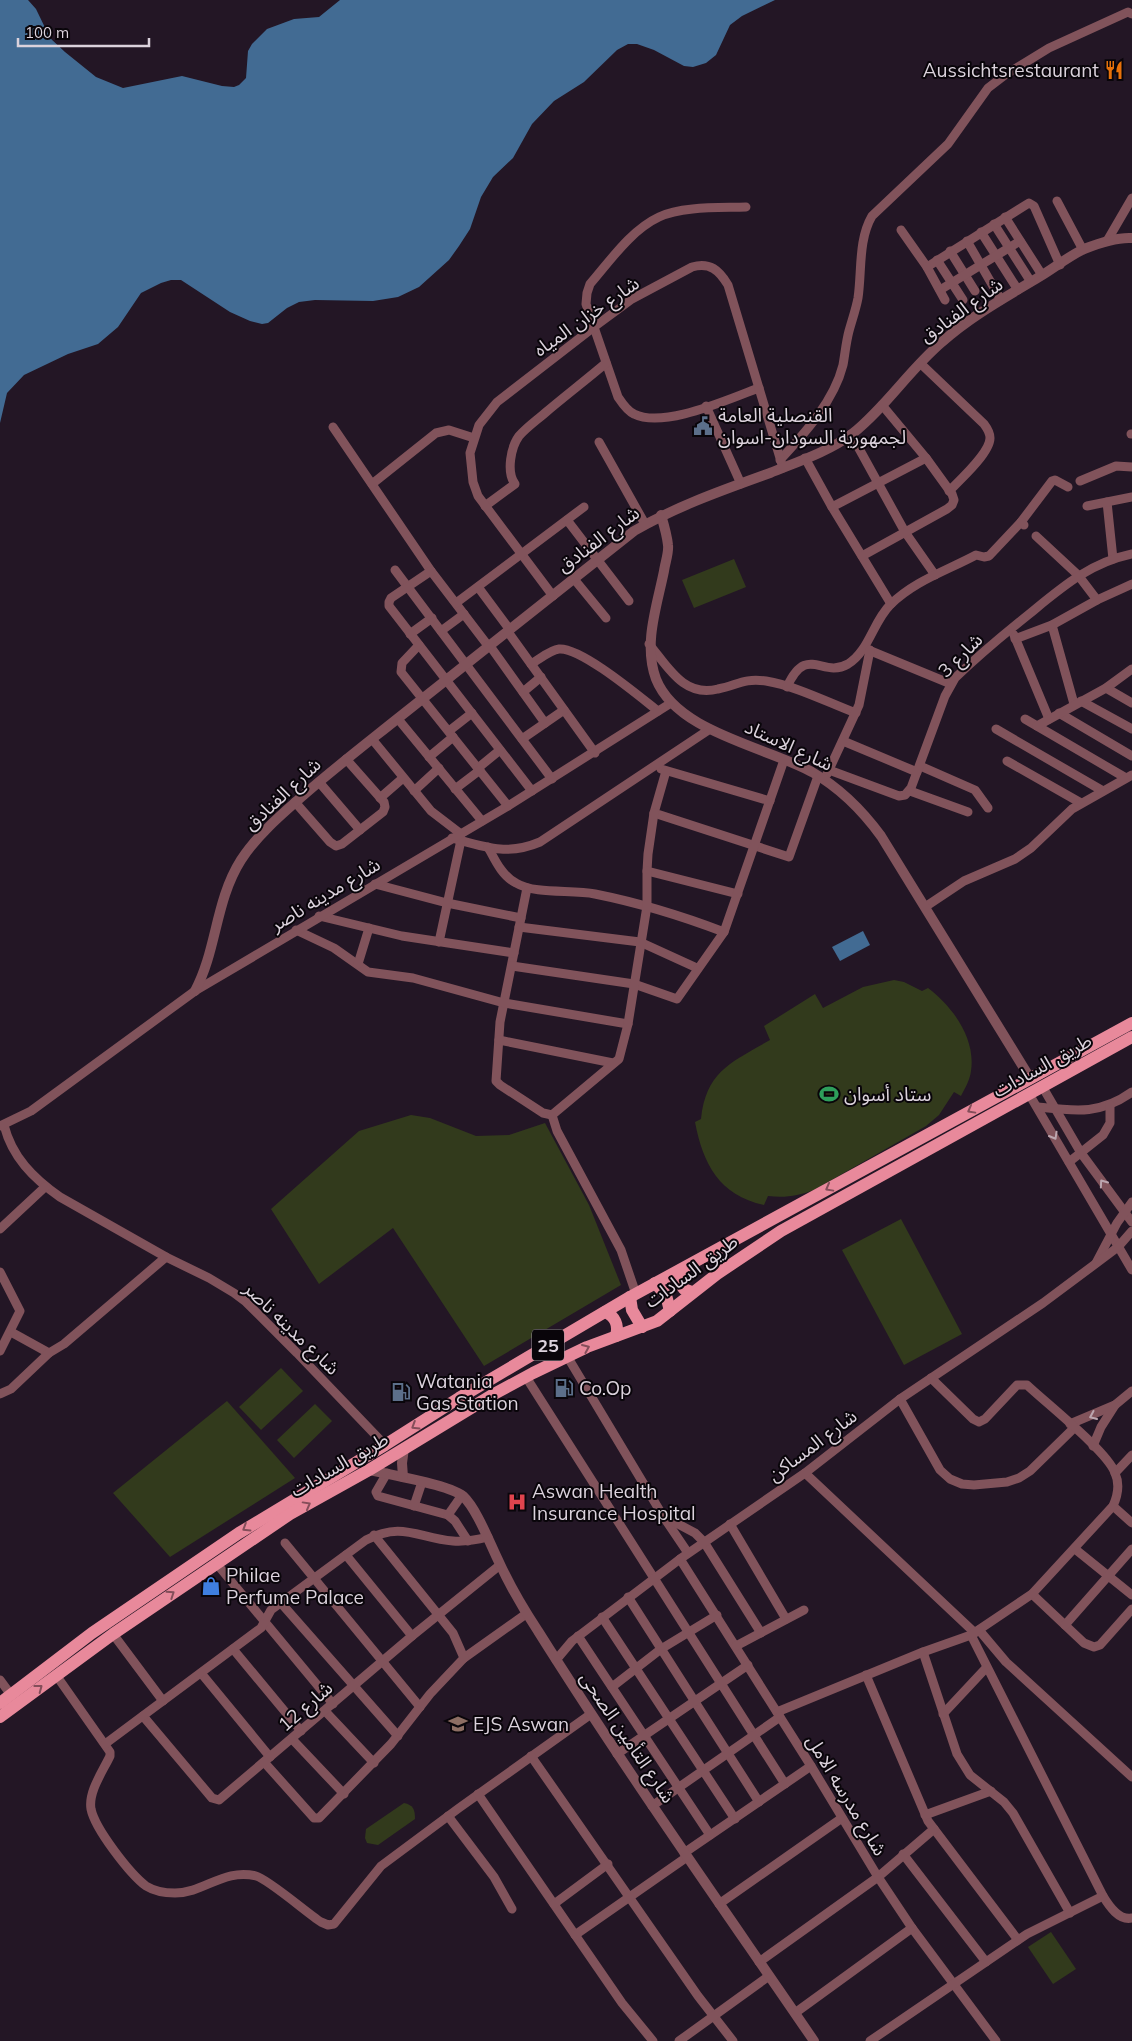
<svg xmlns="http://www.w3.org/2000/svg" width="1132" height="2041" viewBox="0 0 1132 2041" font-family="Mulish,'Noto Sans Arabic',sans-serif">
<rect width="100%" height="100%" fill="#231625"/>
<g fill="#323a1c">
<polygon points="734,559 746,587 694,608 682,580"/>
<path d="M 894,980 L 904,982 L 922,991 L 928,988 C 952,1006 976,1038 971,1071 C 970,1080 965,1088 961,1096 L 954,1092 L 939,1115 L 926,1126 L 814,1190 C 798,1196 785,1198 768,1196 L 764,1205 C 719,1195 703,1164 695,1122 L 701,1119 C 706,1071 732,1062 770,1040 L 764,1026 L 815,994 L 823,1008 L 863,987 Z"/>
<polygon points="411,1115 430,1118 476,1136 509,1135 545,1123 589,1205 621,1285 484,1366 393,1228 319,1284 271,1209 359,1131"/>
<polygon points="901,1219 962,1334 904,1365 842,1250"/>
<polygon points="281,1368 303,1391 261,1430 239,1407"/>
<polygon points="227,1401 295,1478 170,1557 113,1493"/>
<polygon points="315,1404 332,1421 294,1458 277,1440"/>
<path d="M 404,1803 C 413,1805 415,1809 415,1819 L 378,1845 L 367,1843 L 365,1838 L 366,1829 Z"/>
<polygon points="1051,1932 1076,1969 1053,1984 1028,1947"/>
</g>
<g fill="#426b93">
<polygon points="0,0 28,0 36,9 50,38 65,52 96,77 123,88 182,76 222,86 234,87 239,85 246,78 248,51 252,44 267,29 294,19 319,17 340,0 775,0 742,16 730,25 716,55 706,63 693,67 684,66 654,50 637,44 628,44 617,50 584,82 554,101 532,124 513,158 493,177 481,197 470,229 459,246 449,260 419,287 398,297 373,301 315,300 299,302 287,308 268,323 262,324 250,321 230,312 181,280 171,280 161,283 141,293 118,327 98,344 68,354 24,375 7,393 0,423"/>
<polygon points="863,931 870,945 840,961 832,947"/>
</g>
<g fill="none" stroke-linecap="round" stroke-linejoin="round">
<g stroke="#81535b" stroke-width="9">
<polyline points="1057,201 1083,250"/>
<path d="M 746,207 C 721,208 682,206 659,217 C 631,230 610,261 590,284 L 587,293 L 586,304 L 618,397 C 622,403 627,411 634,414 C 664,429 728,399 759,388"/>
<polyline points="1005,217 1042,275"/>
<polyline points="994,224 1031,282"/>
<polyline points="901,230 927,267 945,300"/>
<polyline points="981,232 1018,290"/>
<polyline points="967,241 1001,300"/>
<polyline points="1107,241 1132,198"/>
<polyline points="950,251 975,291"/>
<polyline points="937,260 963,300"/>
<polyline points="927,267 1029,203 1034,206 1060,265"/>
<polyline points="940,290 1020,241"/>
<path d="M 920,363 L 984,424 C 987,428 990,432 990,438 C 990,453 960,480 949,491"/>
<polyline points="706,406 741,484"/>
<polyline points="333,427 431,571 489,647"/>
<polyline points="851,434 905,532 935,575"/>
<polyline points="1131,434 1132,434"/>
<polyline points="599,442 645,524"/>
<polyline points="805,458 832,507 891,604"/>
<path d="M 780,460 C 805,433 834,401 843,365 C 845,354 846,342 849,331 C 852,320 856,309 858,298 C 862,271 858,240 872,216 L 948,144 L 988,88 L 1005,75 L 1049,48 L 1128,12 L 1132,14"/>
<polyline points="1080,481 1116,466 1132,467"/>
<polyline points="372,484 436,433 449,430 474,438"/>
<polyline points="1107,502 1113,559"/>
<path d="M 485,506 L 515,484 C 506,472 511,447 519,436 C 527,427 537,420 545,413 C 565,396 586,380 606,363"/>
<polyline points="1087,506 1132,497"/>
<polyline points="832,507 926,458"/>
<polyline points="567,520 629,601"/>
<polyline points="1021,522 1052,481 1055,480 1068,487"/>
<polyline points="1036,536 1078,575 1097,600"/>
<polyline points="862,556 947,509 952,505 954,500 952,494 926,458 882,405"/>
<polyline points="395,570 552,779"/>
<polyline points="431,571 391,598 389,602 389,606 532,791"/>
<polyline points="574,579 606,618"/>
<polyline points="478,587 510,630"/>
<path d="M 553,596 L 478,496 L 473,482 L 470,453 L 479,425 L 497,402 L 594,327 L 632,299 L 692,267 C 710,262 719,270 728,285 L 783,468"/>
<polyline points="456,603 584,507"/>
<polyline points="1052,625 1074,704"/>
<polyline points="441,631 464,614"/>
<polyline points="508,632 595,753"/>
<polyline points="410,634 432,618"/>
<polyline points="1014,635 1049,719"/>
<polyline points="1015,639 1052,625 1097,600 1132,584"/>
<path d="M 649,644 C 668,667 684,698 718,689 C 738,685 743,678 766,681 C 796,686 827,702 856,713"/>
<polyline points="419,645 402,663 401,672 508,806"/>
<polyline points="490,646 545,723"/>
<polyline points="866,649 951,684"/>
<path d="M 531,664 C 540,659 550,650 559,649 C 581,647 640,697 658,711"/>
<path d="M 787,687 C 807,643 822,679 848,664 C 869,651 873,622 890,605 C 914,581 946,571 976,555 L 984,557 L 989,556 L 1021,522 L 1024,525"/>
<polyline points="1106,688 1132,703"/>
<polyline points="523,692 541,677"/>
<polyline points="1081,701 1132,729"/>
<polyline points="1059,713 1132,756"/>
<polyline points="398,719 482,821"/>
<polyline points="1025,719 1126,778"/>
<polyline points="1037,726 1106,688 1132,669"/>
<polyline points="996,729 1103,791"/>
<polyline points="449,731 472,713"/>
<polyline points="372,739 431,811 461,834"/>
<polyline points="522,739 564,710"/>
<polyline points="843,741 917,772"/>
<polyline points="429,757 453,737"/>
<polyline points="1007,761 1081,803"/>
<polyline points="920,766 975,790 988,808"/>
<polyline points="478,768 500,750"/>
<polyline points="661,769 770,801"/>
<path d="M 829,770 L 899,796 L 905,795 L 911,788 L 945,696 L 955,678 C 978,656 1003,635 1028,615 C 1061,588 1089,563 1132,554"/>
<polyline points="666,771 654,813 789,857 818,776"/>
<polyline points="827,774 859,705 870,650"/>
<polyline points="319,782 360,830"/>
<polyline points="455,789 480,770"/>
<polyline points="414,791 439,768"/>
<polyline points="910,791 968,812"/>
<polyline points="380,798 403,778"/>
<polyline points="295,802 330,842 336,846 342,844 383,812 385,807 384,802 346,759"/>
<polyline points="654,813 648,854 647,871 738,894"/>
<path d="M 452,838 C 485,847 507,856 540,842 L 710,729"/>
<path d="M 488,847 C 495,860 502,876 516,883 C 536,895 572,889 595,894 C 640,903 682,916 724,932"/>
<polyline points="375,884 447,903 521,918"/>
<polyline points="527,888 500,1022 496,1081 500,1085 543,1113 552,1115"/>
<polyline points="925,907 964,881 1015,859 1031,848 1072,809 1132,775"/>
<polyline points="319,916 402,936 514,953"/>
<polyline points="519,927 640,942 697,968"/>
<polyline points="296,930 334,948 368,972 413,978 504,1003 628,1024"/>
<polyline points="439,942 461,840"/>
<polyline points="358,964 369,928"/>
<polyline points="512,966 634,984 677,999 724,932 784,760"/>
<polyline points="499,1040 613,1063"/>
<polyline points="1042,1086 1081,1153 1132,1222"/>
<polyline points="1029,1094 1132,1270"/>
<path d="M 1038,1107 C 1075,1111 1100,1115 1132,1092"/>
<path d="M 4,1125 C 12,1157 33,1178 60,1197 L 166,1257 L 209,1278 L 234,1293 L 246,1302 L 297,1353 L 385,1445"/>
<polyline points="0,1126 31,1111 195,991 508,806 671,703"/>
<polyline points="1069,1162 1103,1135 1110,1123 1110,1105"/>
<polyline points="0,1229 45,1187"/>
<polyline points="1096,1263 1117,1223 1132,1202"/>
<polyline points="0,1272 20,1311 0,1351"/>
<polyline points="636,1294 621,1250 557,1131 552,1115 619,1059 628,1024 647,906 647,871"/>
<polyline points="11,1332 49,1353"/>
<polyline points="567,1356 663,1516 688,1553"/>
<polyline points="526,1377 785,1784"/>
<polyline points="0,1394 11,1389 49,1353 64,1344 166,1257"/>
<polyline points="900,1399 940,1470 950,1479 962,1484 974,1485 1007,1482 1019,1478 1030,1471 1074,1428"/>
<polyline points="1070,1424 1115,1405 1132,1391"/>
<polyline points="1093,1446 1101,1427 1115,1405"/>
<polyline points="387,1473 376,1492 378,1496 448,1515 455,1521 468,1541"/>
<polyline points="805,1473 975,1633"/>
<polyline points="1115,1473 1132,1455"/>
<polyline points="414,1506 422,1482"/>
<polyline points="1113,1506 1132,1523"/>
<polyline points="448,1515 462,1495"/>
<polyline points="665,1517 695,1533 704,1542 761,1633"/>
<polyline points="730,1524 786,1619"/>
<polyline points="285,1543 420,1707"/>
<polyline points="1075,1549 1132,1595"/>
<polyline points="346,1555 412,1636"/>
<polyline points="680,1559 811,1766 878,1877 912,1928 996,2041"/>
<polyline points="216,1563 333,1704"/>
<polyline points="1032,1594 1084,1643 1094,1647 1100,1645 1132,1609"/>
<polyline points="628,1597 759,1802"/>
<polyline points="281,1603 398,1736"/>
<polyline points="602,1617 735,1819"/>
<polyline points="1065,1625 1132,1549"/>
<polyline points="979,1630 1006,1662 1132,1777"/>
<polyline points="113,1634 163,1701"/>
<path d="M 971,1635 L 1103,1896 C 1109,1906 1119,1921 1132,1918"/>
<polyline points="578,1636 710,1835"/>
<polyline points="736,1646 804,1610"/>
<polyline points="233,1649 301,1731"/>
<polyline points="923,1652 957,1754 970,1775 1004,1802 1013,1813 1070,1913"/>
<polyline points="464,1658 526,1614"/>
<polyline points="556,1660 572,1641 680,1559 805,1473 900,1399 1043,1303 1118,1247 1132,1231"/>
<polyline points="201,1673 270,1757"/>
<path d="M 56,1675 L 110,1752 L 110,1756 C 103,1771 88,1792 91,1809 C 95,1829 130,1874 146,1886 C 154,1891 165,1893 175,1893 C 204,1893 224,1868 256,1876 C 268,1879 307,1913 321,1922 L 328,1925 L 334,1924 L 381,1866 L 459,1808 L 591,1714"/>
<polyline points="866,1675 928,1821 1018,1940"/>
<polyline points="0,1680 11,1695"/>
<polyline points="612,1687 661,1649 717,1615"/>
<polyline points="325,1711 374,1763"/>
<path d="M 777,1712 L 923,1652 L 971,1635 L 1032,1594 L 1113,1506 C 1118,1495 1120,1484 1115,1473 C 1108,1452 1046,1403 1027,1385 L 1017,1385 L 985,1419 L 979,1422 L 973,1419 L 931,1378"/>
<polyline points="943,1714 986,1668"/>
<polyline points="143,1716 212,1798 219,1800 412,1636 500,1565"/>
<polyline points="292,1739 344,1794"/>
<path d="M 105,1744 L 261,1628 L 271,1610 L 366,1540 C 402,1521 418,1538 453,1541 C 465,1542 476,1540 488,1537"/>
<polyline points="617,1754 748,1665"/>
<polyline points="531,1756 698,1996 733,2041"/>
<polyline points="264,1762 314,1818 319,1818 391,1744 430,1694 464,1658 453,1633 374,1535"/>
<polyline points="478,1794 622,2003 653,2041"/>
<polyline points="652,1806 780,1717"/>
<polyline points="925,1815 991,1791"/>
<polyline points="448,1816 494,1877 512,1909"/>
<polyline points="684,1853 811,1766"/>
<polyline points="903,1854 986,1962"/>
<polyline points="554,1904 608,1864"/>
<polyline points="719,1904 842,1818"/>
<polyline points="575,1935 687,1857"/>
<polyline points="759,1962 878,1877 934,1829"/>
<polyline points="795,2013 912,1928"/>
<polyline points="679,2041 769,1976"/>
<polyline points="870,2041 1027,1934 1103,1896"/>
</g>
<g stroke="#81535b" stroke-width="10">
<path d="M 661,515 C 664,525 667,535 668,545 C 669,553 665,563 664,571 C 657,606 643,644 656,679 C 677,732 764,746 812,772 C 840,788 862,810 881,836 L 1030,1078"/>
<path d="M 195,991 C 217,950 215,901 241,860 C 258,834 283,813 306,793 C 336,767 367,743 397,719 C 476,656 555,593 634,531 C 677,506 723,490 770,473 C 797,462 828,452 852,434 C 886,407 909,370 942,342 C 971,316 1006,297 1039,277 C 1054,268 1069,256 1084,249 C 1099,243 1116,237 1132,238"/>
<path d="M 369,1470 C 388,1474 450,1485 463,1496 C 477,1509 490,1544 499,1562 C 510,1586 524,1610 538,1631 C 626,1771 721,1905 814,2041"/>
<polyline points="403,1477 402,1463 404,1448"/>
</g>
<g stroke="#e8899b" stroke-width="12">
<polyline points="681,1270 679,1282 684,1289 692,1292"/>
<polyline points="655,1283 666,1295 670,1311"/>
<polyline points="630,1297 632,1310 642,1327"/>
<path d="M 605,1312 C 615,1316 619,1325 616,1336"/>
<polyline points="0,1703 92,1633 239,1533 385,1445 459,1398 630,1297 1132,1023"/>
<polyline points="0,1717 113,1634 290,1514 369,1470 494,1394 533,1373 587,1347 657,1321 717,1274 781,1231 1132,1037"/>
</g>
</g>
<defs><path id="oneway-chevron" d="M-2-3.5L2.5 0L-2 3.5" fill="none" stroke-width="1.6" stroke-linecap="round" stroke-linejoin="round" transform="scale(1.25)"/></defs>
<g stroke="#844e5a">
<use href="#oneway-chevron" transform="translate(971 1110) rotate(151)"/>
<use href="#oneway-chevron" transform="translate(829 1188) rotate(151)"/>
<use href="#oneway-chevron" transform="translate(586 1348) rotate(-23)"/>
<use href="#oneway-chevron" transform="translate(415 1426) rotate(148)"/>
<use href="#oneway-chevron" transform="translate(307 1505) rotate(-29)"/>
<use href="#oneway-chevron" transform="translate(246 1528) rotate(148)"/>
<use href="#oneway-chevron" transform="translate(171 1594) rotate(-34)"/>
<use href="#oneway-chevron" transform="translate(39 1688) rotate(-37)"/>
</g>
<g stroke="#bca6af">
<use href="#oneway-chevron" transform="translate(1054 1136) rotate(60)"/>
<use href="#oneway-chevron" transform="translate(1103 1183) rotate(-125)"/>
<use href="#oneway-chevron" transform="translate(1093 1416) rotate(156)"/>
</g>
<defs>
<g id="restaurant-bare" transform="scale(1.5)"><path d="M-5-6h1v4h1v-4h1v4h1v-4h1v5L-1.5 .5V6h-2V.5L-5-1ZM5-6V6H3V1.5H1.5Q1.5-4 5-6Z" fill="#e8710a" stroke="#09050a" stroke-width="2.5" paint-order="stroke"/></g>
<g id="civic-bare" transform="scale(1.5)"><path d="M-.6-6.5H3V-4.5H.6V-3L4-1V1h2V6H-6V1h2V-1L-.6-3ZM-1.2 2.5V6h2.4V2.5Z" fill="#5c6f8a" stroke="#09050a" stroke-width="2.5" paint-order="stroke"/></g>
<g id="stadium-bare" transform="scale(1.5)"><path d="M0-5a6.5 5 0 1 0 0 10a6.5 5 0 1 0 0-10ZM-3.5-1.8h7v3.6h-7Z" fill="#2e9e5b" stroke="#09050a" stroke-width="2.5" paint-order="stroke"/></g>
<g id="fuel-bare" transform="scale(1.5)"><path d="M-5.5-6h7V0h2V4h1.3V-2.5L3-4.5l.8-.8L6-3V5H2.5V1h-1V6h-7ZM-4.2-4.7v3.2H.2V-4.7Z" fill="#5c6f8a" stroke="#09050a" stroke-width="2.5" paint-order="stroke"/></g>
<g id="hospital-bare" transform="scale(1.5)"><path d="M-5-5h3v3.5h4V-5h3V5h-3V1.5h-4V5h-3Z" fill="#e0444e" stroke="#09050a" stroke-width="2.5" paint-order="stroke"/></g>
<g id="shop-bare" transform="scale(1.5)"><path d="M-5-2.5h2.3a2.7 3.5 0 0 1 5.4 0H5L5.5 6h-11ZM-1.5-2.5h3a1.5 2.3 0 0 0-3 0Z" fill="#3f7fe0" stroke="#09050a" stroke-width="2.5" paint-order="stroke"/></g>
<g id="school-bare" transform="scale(1.5)"><path d="M0-5L7-2L0 1L-7-2ZM-4 1L0 2.5L4 1V4Q0 6-4 4Z" fill="#8d6e63" stroke="#09050a" stroke-width="2.5" paint-order="stroke"/></g>
</defs>
<g fill-rule="evenodd">
<use href="#restaurant-bare" x="1114" y="70"/>
<use href="#civic-bare" x="703" y="426"/>
<use href="#stadium-bare" x="829" y="1094"/>
<use href="#fuel-bare" x="564" y="1388"/>
<use href="#fuel-bare" x="401" y="1392"/>
<use href="#hospital-bare" x="517" y="1502"/>
<use href="#shop-bare" x="211" y="1586"/>
<use href="#school-bare" x="458" y="1724"/>
</g>
<g text-anchor="middle" dominant-baseline="central" stroke-width="4" stroke-linejoin="round" paint-order="stroke">
<rect fill="#09050a" stroke="#9c949d" stroke-width="1" x="532" y="1329.5" width="32" height="31" rx="4"/>
<g font-size="18" font-weight="bold" fill="#dbd2dc">
<text x="548" y="1345">25</text>
</g>
<g font-size="19" fill="#dbd2dc" stroke="#09050a" text-anchor="start">
<text x="1099" y="70" text-anchor="end">Aussichtsrestaurant</text>
<text x="718" y="415">القنصلية العامة<tspan x="718" dy="22">لجمهورية السودان-اسوان</tspan></text>
<text x="844" y="1094">ستاد أسوان</text>
<text x="416" y="1381">Watania<tspan x="416" dy="22">Gas Station</tspan></text>
<text x="579" y="1388">Co.Op</text>
<text x="532" y="1491">Aswan Health<tspan x="532" dy="22">Insurance Hospital</tspan></text>
<text x="226" y="1575">Philae<tspan x="226" dy="22">Perfume Palace</tspan></text>
<text x="473" y="1724">EJS Aswan</text>
</g>
<g font-size="19" fill="#dbd2dc" stroke="#09050a">
<text transform="translate(961 310) rotate(-36)">شارع الفنادق</text>
<text transform="translate(586 316) rotate(-35)">شارع خزان المياه</text>
<text transform="translate(598 539) rotate(-37)">شارع الفنادق</text>
<text transform="translate(960 655) rotate(-45)">شارع 3</text>
<text transform="translate(789 745) rotate(25)">شارع الاستاد</text>
<text transform="translate(282 794) rotate(-43)">شارع الفنادق</text>
<text transform="translate(325 894) rotate(-31)">شارع مدينه ناصر</text>
<text transform="translate(1042 1065) rotate(-29)">طريق السادات</text>
<text transform="translate(691 1271) rotate(-36)">طريق السادات</text>
<text transform="translate(292 1328) rotate(44)">شارع مدينه ناصر</text>
<text transform="translate(812 1445) rotate(-37)">شارع المساكن</text>
<text transform="translate(339 1464) rotate(-30)">طريق السادات</text>
<text transform="translate(305 1706) rotate(-41)">شارع 12</text>
<text transform="translate(628 1737) rotate(56)">شارع التأمين الصحى</text>
<text transform="translate(847 1795) rotate(59)">شارع مدرسه الامل</text>
</g>
</g>
<path d="M18 38v8h131v-8" fill="none" stroke="#dbd2dc" stroke-width="2.5"/>
<text x="25" y="38" font-size="15" fill="#dbd2dc" stroke="#09050a" stroke-width="4" paint-order="stroke">100 m</text>
</svg>
